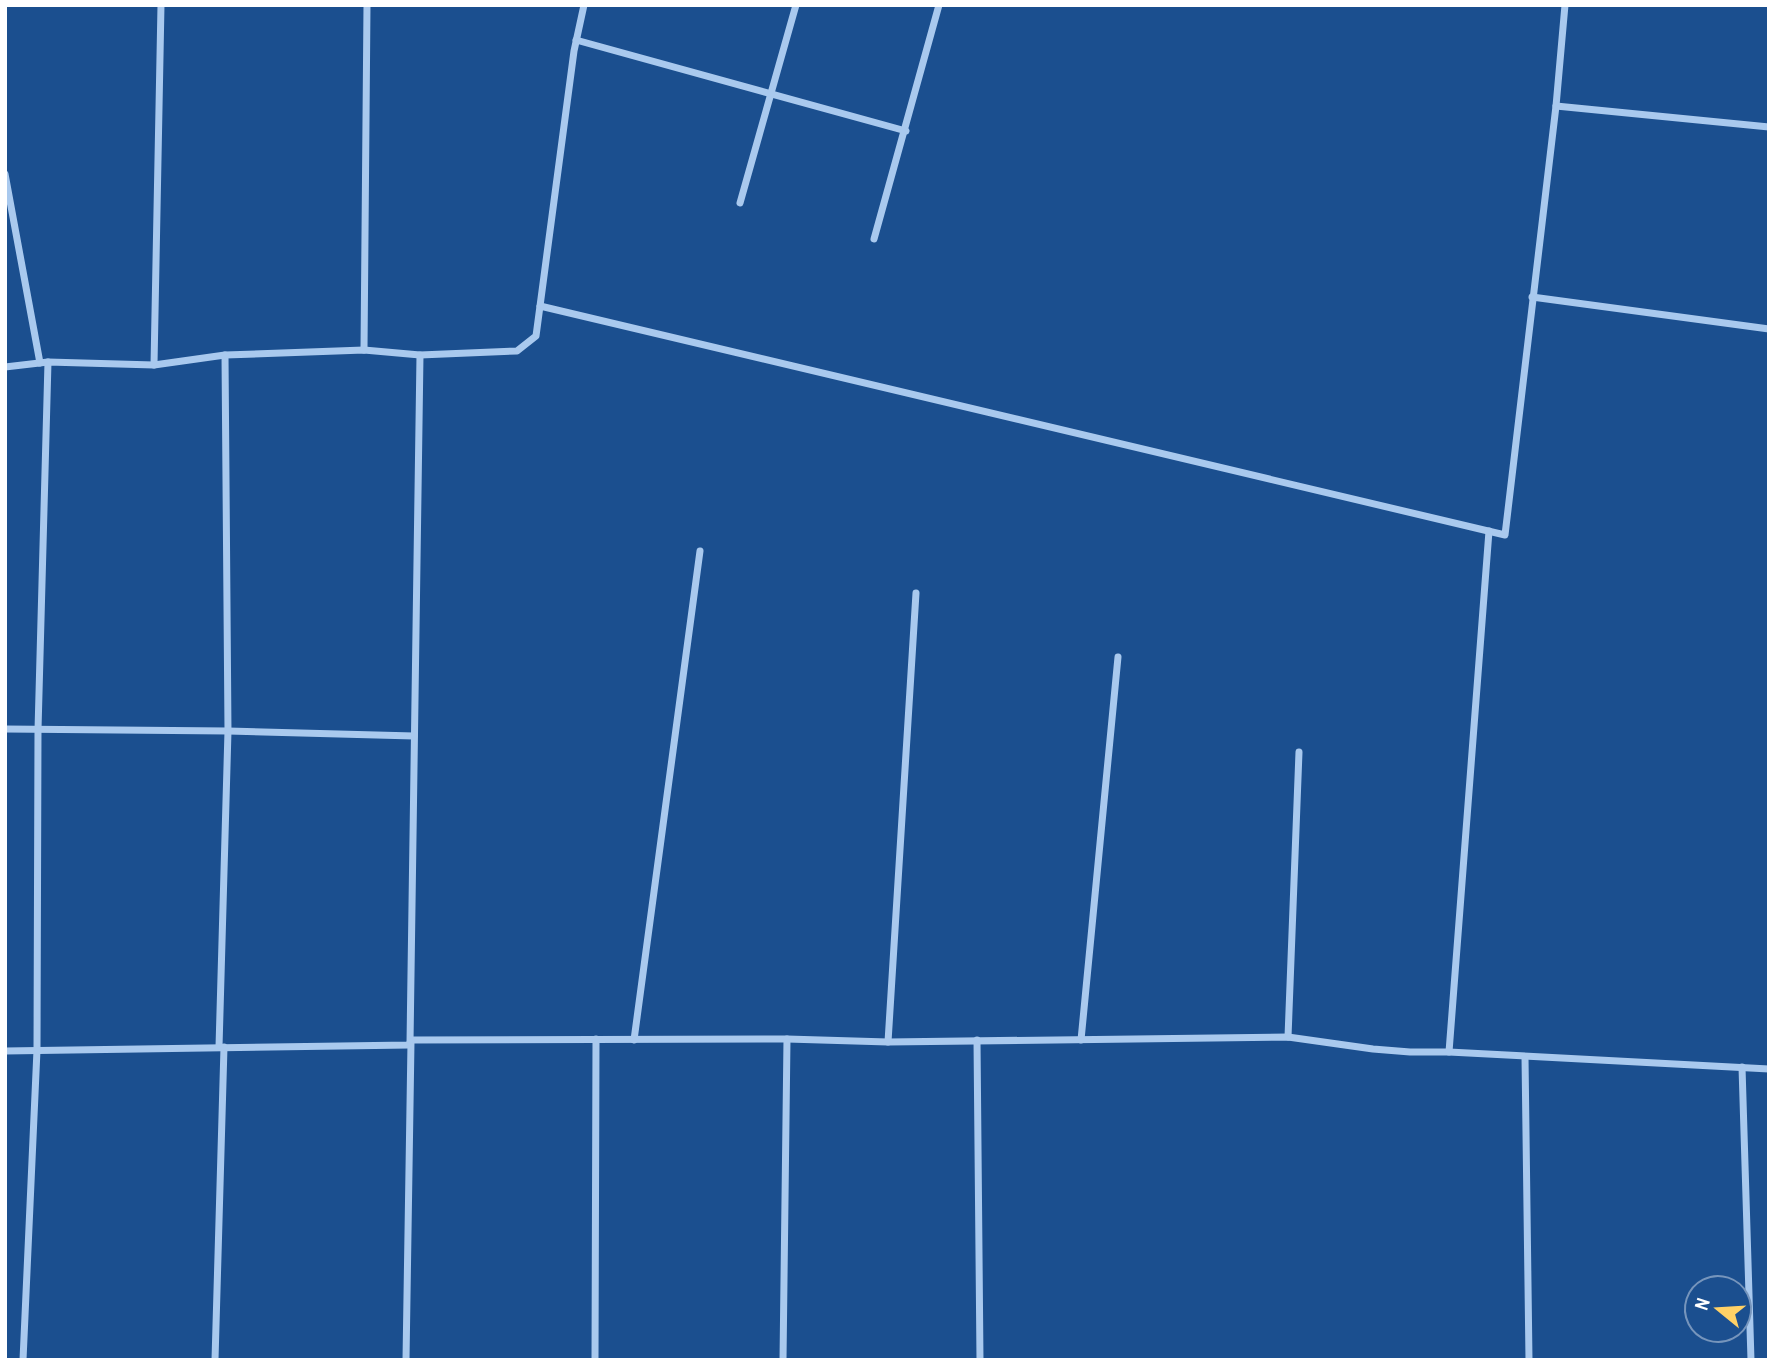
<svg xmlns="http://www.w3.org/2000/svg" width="1774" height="1365" viewBox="0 0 1774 1365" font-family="'Archivo Narrow',sans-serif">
<rect width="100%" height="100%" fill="#1b4f8f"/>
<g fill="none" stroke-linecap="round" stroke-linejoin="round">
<g stroke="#a9c9ee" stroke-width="7">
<polyline points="576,40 906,131"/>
<polyline points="1556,106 1769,127"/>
<polyline points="5,174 40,363"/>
<polyline points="740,203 796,5"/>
<polyline points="874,239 939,5"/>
<polyline points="1532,297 1769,329"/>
<polyline points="540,306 1505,535 1556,106 1565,5"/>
<polyline points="364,350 367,5"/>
<polyline points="154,365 161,5"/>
<polyline points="5,367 48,362 154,365 225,355 364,350 420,355 517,351 536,336 574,51 584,5"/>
<polyline points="5,729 228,731 414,736"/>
<polyline points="1288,1037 1299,752"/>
<polyline points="634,1040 700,551"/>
<polyline points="977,1040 980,1360"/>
<polyline points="1081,1040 1118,657"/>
<polyline points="888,1042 916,593"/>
<polyline points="410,1043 420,355"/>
<polyline points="219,1047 228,731 225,355"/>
<polyline points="5,1051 409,1045 411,1040 787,1039 888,1042 1288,1037 1373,1049 1410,1052 1449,1052 1769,1069"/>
<polyline points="1449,1052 1489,531"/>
<polyline points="1525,1057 1529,1360"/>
<polyline points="1742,1067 1751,1360"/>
<polyline points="23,1360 37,1050 38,730 48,362"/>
<polyline points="215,1360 224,1047"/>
<polyline points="406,1360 411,1042"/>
<polyline points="595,1360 596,1039"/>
<polyline points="783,1360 787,1039"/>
</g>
</g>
<rect width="1774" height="1365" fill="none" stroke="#ffffff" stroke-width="14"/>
<g transform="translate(1718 1309) rotate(288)"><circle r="33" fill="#1b4f8f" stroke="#7695bc" stroke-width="2"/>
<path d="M0-5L12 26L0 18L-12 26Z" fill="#ffd166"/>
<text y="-10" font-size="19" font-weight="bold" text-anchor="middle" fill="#ffffff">N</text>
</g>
</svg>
